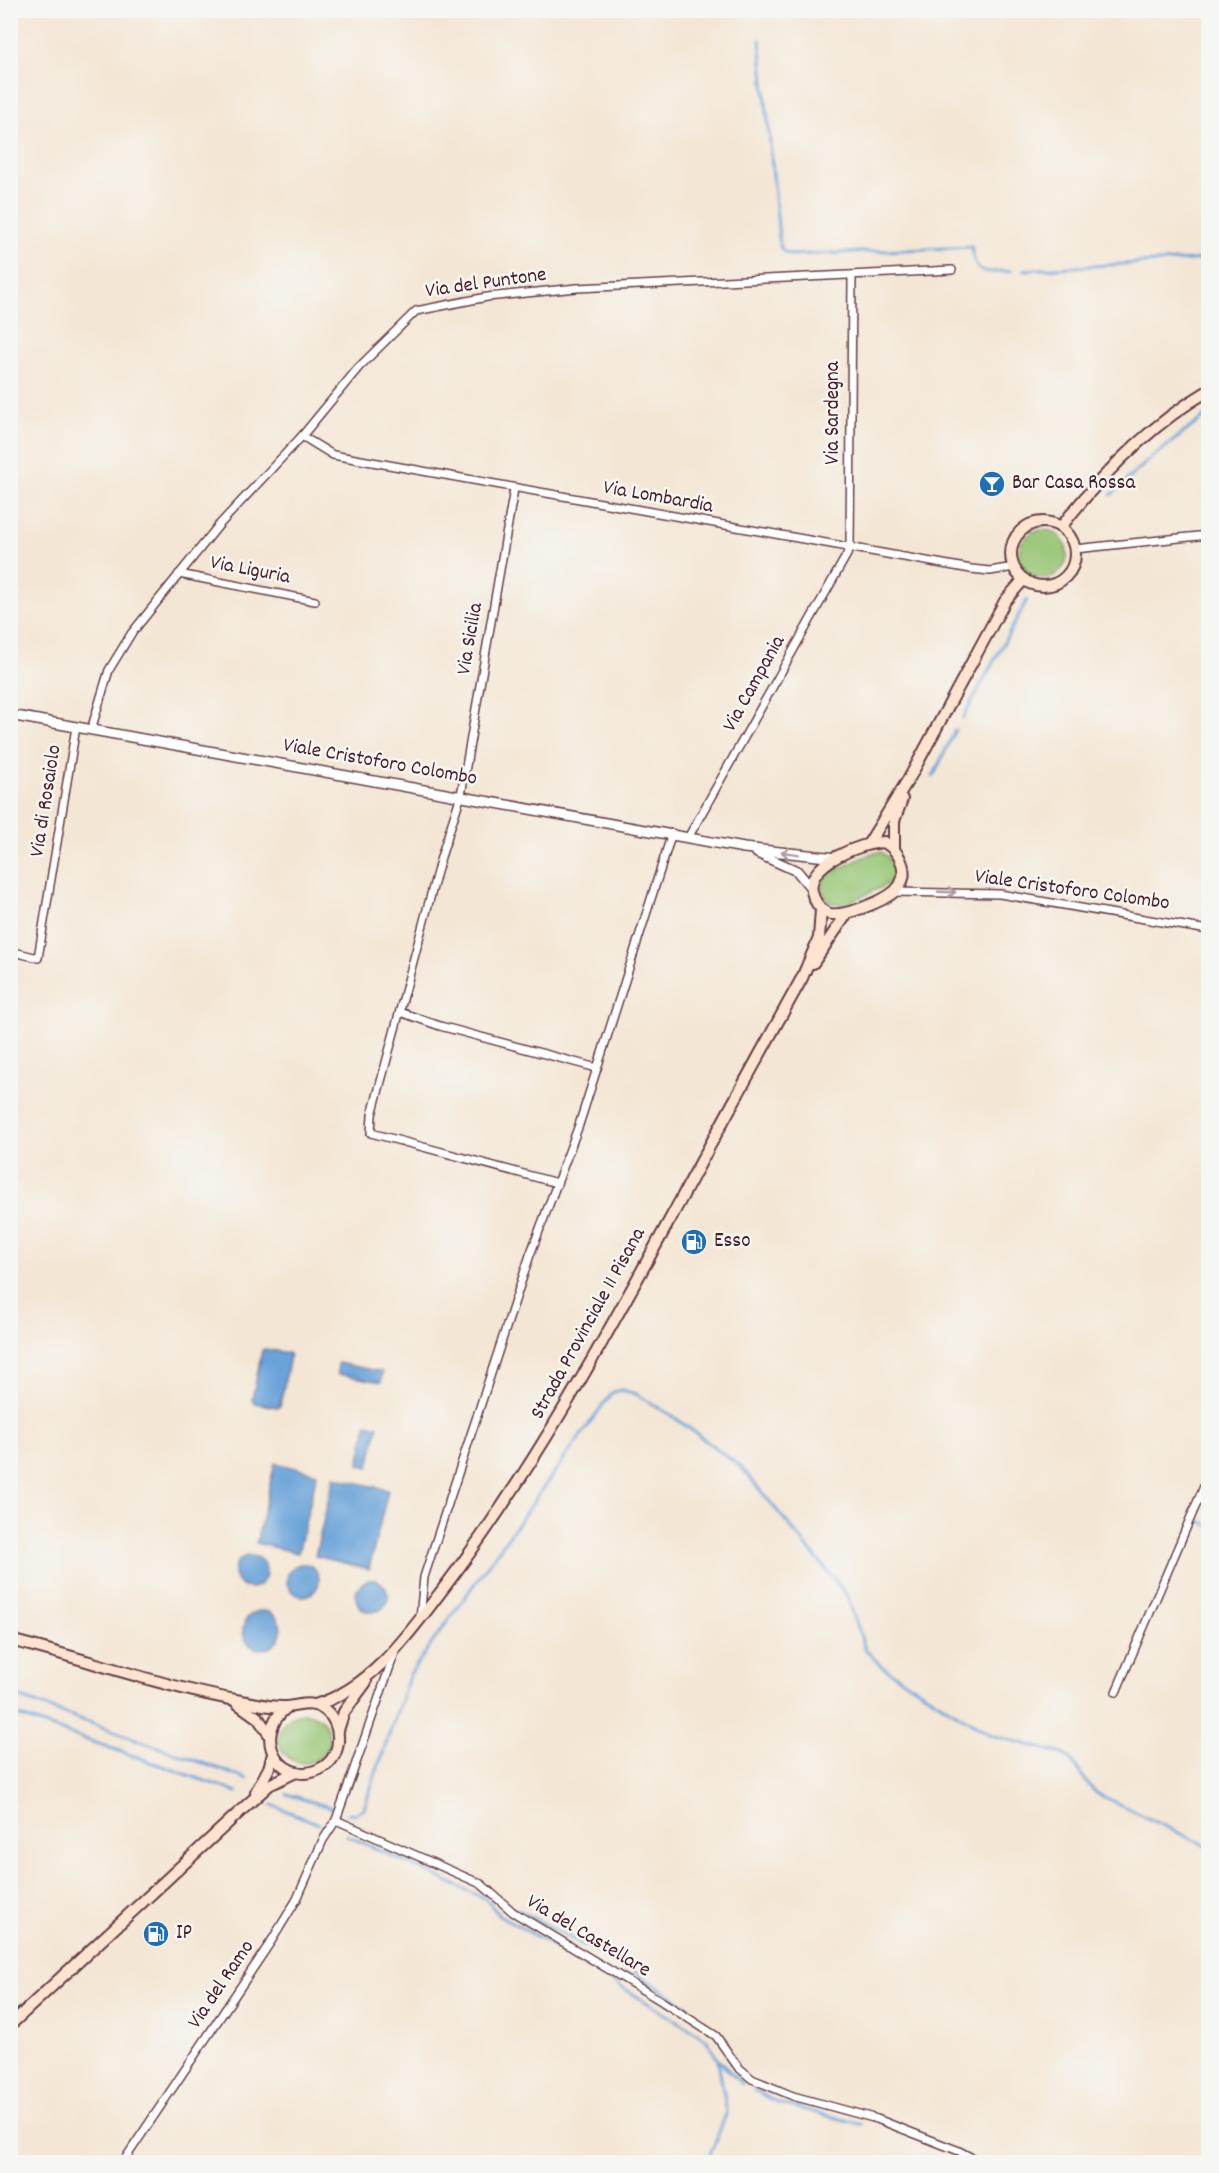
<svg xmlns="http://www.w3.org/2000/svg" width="1219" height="2173" viewBox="0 0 1219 2173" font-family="Dekko,sans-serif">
<rect width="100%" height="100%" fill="#f6f6f2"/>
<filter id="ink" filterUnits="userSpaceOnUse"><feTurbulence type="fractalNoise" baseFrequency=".0167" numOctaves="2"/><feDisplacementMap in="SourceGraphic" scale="12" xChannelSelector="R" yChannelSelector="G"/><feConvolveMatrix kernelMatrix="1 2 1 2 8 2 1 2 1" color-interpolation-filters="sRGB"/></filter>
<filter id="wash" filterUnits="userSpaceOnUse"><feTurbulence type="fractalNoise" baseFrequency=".008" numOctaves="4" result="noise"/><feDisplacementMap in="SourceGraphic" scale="24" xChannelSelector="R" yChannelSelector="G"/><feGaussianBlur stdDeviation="1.35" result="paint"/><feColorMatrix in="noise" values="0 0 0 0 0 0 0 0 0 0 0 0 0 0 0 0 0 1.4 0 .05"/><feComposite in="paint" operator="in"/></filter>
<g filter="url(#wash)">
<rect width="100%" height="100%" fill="#f4e6d4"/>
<g fill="#97c675" stroke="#707250" stroke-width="1.5">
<circle cx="1043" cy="554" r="24"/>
<path d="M 881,852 C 894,859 897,873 888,884 L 844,905 L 828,902 L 821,887 L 826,875 L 872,853 Z"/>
<circle cx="304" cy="1738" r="25"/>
</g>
<g fill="#69a3d9" stroke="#5a6182" stroke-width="1.5">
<polygon points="265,1349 288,1353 290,1356 280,1406 277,1407 254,1403 252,1400 262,1350"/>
<polygon points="338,1363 383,1372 381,1382 337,1374"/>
<polygon points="367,1424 378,1426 369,1467 359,1465"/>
<polygon points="275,1463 317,1473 298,1553 256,1543"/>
<polygon points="334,1477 388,1490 369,1569 315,1556"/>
<circle cx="250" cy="1572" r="16"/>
<circle cx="303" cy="1580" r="16"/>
<circle cx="372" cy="1596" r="16"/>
<circle cx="262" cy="1630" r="19"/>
</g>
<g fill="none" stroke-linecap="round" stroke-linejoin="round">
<g stroke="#69a3d9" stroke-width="3">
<path d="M 760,40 L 780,247 L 784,252 L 792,255 L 972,247 C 974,277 985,272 1011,271"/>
<polyline points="1024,270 1208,259"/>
<polyline points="1111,495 1151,458 1208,414"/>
<polyline points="963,718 1027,600"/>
<polyline points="933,777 955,730"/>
<polyline points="1197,1519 1208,1525"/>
<polyline points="10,1694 247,1779"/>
<polyline points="10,1713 237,1792"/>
<polyline points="287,1794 332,1808"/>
<polyline points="272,1805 319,1824"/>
<path d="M 348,1813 L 355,1814 L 364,1808 L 410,1674 L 602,1406 L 613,1392 L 622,1390 L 636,1394 L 674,1417 L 741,1467 L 847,1595 L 865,1649 L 881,1666 L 991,1735 L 1063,1754 C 1078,1763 1083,1783 1098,1794 L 1208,1847"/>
<polyline points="346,1835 486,1899 499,1915 573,1957 706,2039 718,2060 742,2084"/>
<polyline points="518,1910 638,1974 689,2008"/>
<polyline points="754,2090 778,2103 861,2124"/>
<polyline points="707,2162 727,2112 718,2061"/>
</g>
</g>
</g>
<g filter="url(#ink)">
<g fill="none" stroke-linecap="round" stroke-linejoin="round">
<g stroke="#643d44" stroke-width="10">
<g id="minor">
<polyline points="302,436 333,455 971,569 990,571 1014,567"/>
<polyline points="514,489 461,795 441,857 372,1115 371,1133 557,1183"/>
<polyline points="1075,549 1208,535"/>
<polyline points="179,574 315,601"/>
<polyline points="91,730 109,670 131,634 219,525 302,436 359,367 416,311 487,297 577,288 952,270"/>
<polyline points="689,836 850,549 852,277"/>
<polyline points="894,892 1000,894 1208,930"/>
<polyline points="10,951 38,958 76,727"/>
<polyline points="400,1012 440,1026 597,1068"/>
<polyline points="420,1618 424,1577 530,1255 579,1125 672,833"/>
<polyline points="1116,1692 1208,1477"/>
<polyline points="336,1820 481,1884 513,1912 658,1999 716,2036 738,2067 752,2079 793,2096 877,2119 959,2151 980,2162"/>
<polyline points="123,2162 272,1940 297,1899 323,1840 336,1820 395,1652"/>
</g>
</g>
<g stroke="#643d44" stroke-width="12">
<g id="tertiary">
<polyline points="10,715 744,848 836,858"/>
<polyline points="757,853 797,871 811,888"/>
</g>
</g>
<g stroke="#643d44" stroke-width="14">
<g id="secondary">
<circle cx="1043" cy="554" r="32"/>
<path d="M 1061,527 C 1102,474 1150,425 1208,391"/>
<path d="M 884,842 C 901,852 912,875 895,891 C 884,901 841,919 827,913 C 819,908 814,901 812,892 C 806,863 861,843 884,842 Z"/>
<polyline points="869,843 911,775 1005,601 1024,579"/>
<polyline points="894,848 894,821 902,799"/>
<polyline points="813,963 846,915"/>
<path d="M 10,1640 C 87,1659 163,1687 241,1701 C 255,1703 271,1708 286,1707 C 300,1706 312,1700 325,1710 C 342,1723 343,1753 325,1766 C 286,1792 247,1739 287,1707"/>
<polyline points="237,1703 258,1718 269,1734"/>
<path d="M 315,1705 C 373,1688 411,1631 446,1585 C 537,1465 608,1333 680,1201 C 720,1126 761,1052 802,978 L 819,938 L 821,909"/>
<polyline points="338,1730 344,1712 366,1682"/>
<polyline points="256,1792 269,1768 273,1754"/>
<polyline points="10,2025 247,1805 269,1785 296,1772"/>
</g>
</g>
<use href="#minor" stroke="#fff" stroke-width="7"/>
<use href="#tertiary" stroke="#fff" stroke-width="9"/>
<use href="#secondary" stroke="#fde4d1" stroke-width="10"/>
</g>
<defs><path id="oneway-shaft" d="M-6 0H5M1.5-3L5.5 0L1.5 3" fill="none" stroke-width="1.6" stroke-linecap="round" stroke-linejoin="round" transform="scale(1.5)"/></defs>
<g stroke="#ae9aa0">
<use href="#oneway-shaft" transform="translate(790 853) rotate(-171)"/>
<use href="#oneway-shaft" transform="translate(947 892) rotate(2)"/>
</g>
</g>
<defs>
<g id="bar-disc" transform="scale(1.35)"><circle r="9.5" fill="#1f6fb2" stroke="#f6f6f2"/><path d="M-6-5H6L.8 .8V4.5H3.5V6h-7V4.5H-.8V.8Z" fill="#fff"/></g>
<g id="fuel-disc" transform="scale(1.35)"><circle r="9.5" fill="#1f6fb2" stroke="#f6f6f2"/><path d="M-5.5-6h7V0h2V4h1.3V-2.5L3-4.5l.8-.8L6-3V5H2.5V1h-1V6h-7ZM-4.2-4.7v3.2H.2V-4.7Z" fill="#fff"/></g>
</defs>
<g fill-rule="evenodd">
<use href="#bar-disc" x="992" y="484"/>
<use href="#fuel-disc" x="694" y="1242"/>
<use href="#fuel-disc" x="156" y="1934"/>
</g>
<g text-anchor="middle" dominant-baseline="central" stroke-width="5" stroke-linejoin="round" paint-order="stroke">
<g font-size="21" fill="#4a1f2b" stroke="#f6f6f2">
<text transform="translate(486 284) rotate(-8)">Via del Puntone</text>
<text transform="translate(834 413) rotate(-90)">Via Sardegna</text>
<text transform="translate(658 498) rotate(10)">Via Lombardia</text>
<text transform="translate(250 571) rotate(11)">Via Liguria</text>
<text transform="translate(471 639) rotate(-80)">Via Sicilia</text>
<text transform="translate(755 684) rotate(-61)">Via Campania</text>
<text transform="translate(380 763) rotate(10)">Viale Cristoforo Colombo</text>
<text transform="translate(47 801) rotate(-81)">Via di Rosaiolo</text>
<text transform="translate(1072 891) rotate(8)">Viale Cristoforo Colombo</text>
<text transform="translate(589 1324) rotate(-61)">Strada Provinciale 11 Pisana</text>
<text transform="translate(588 1937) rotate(31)">Via del Castellare</text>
<text transform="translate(222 1985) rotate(-56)">Via del Ramo</text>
</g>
<g font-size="21" fill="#4a1f2b" stroke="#f6f6f2" text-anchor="start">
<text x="1012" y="484">Bar Casa Rossa</text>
<text x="714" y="1242">Esso</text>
<text x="176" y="1934">IP</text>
</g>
</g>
<rect width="1219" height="2173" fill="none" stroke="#f6f6f2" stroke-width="36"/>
</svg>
